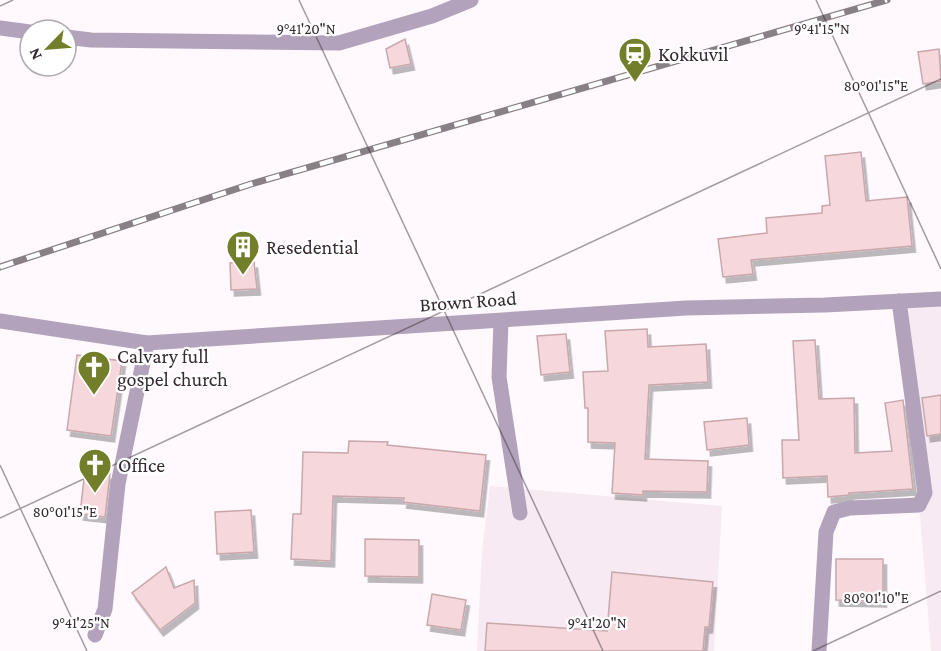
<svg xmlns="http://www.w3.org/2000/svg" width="941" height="651" viewBox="0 0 941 651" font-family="'Crimson Pro',serif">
<defs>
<filter id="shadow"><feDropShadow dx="3.5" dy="6" stdDeviation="0" flood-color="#0004"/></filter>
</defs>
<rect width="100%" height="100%" fill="#fff9fd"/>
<g fill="#f8eaf2">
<polygon points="902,295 941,299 941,651 931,651"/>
<polygon points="490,486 722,506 714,651 477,651 482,552"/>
</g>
<g fill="#f6d7dc" stroke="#c8a8ac" stroke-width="1.5" filter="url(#shadow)">
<polygon points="405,39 411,64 390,68 386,49"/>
<polygon points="939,49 941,81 923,84 918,52"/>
<polygon points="861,152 866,201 907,197 912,246 751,260 753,274 723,277 718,239 767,233 766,218 822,213 822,206 830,205 825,156"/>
<polygon points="254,262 257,289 231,290 230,263"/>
<polygon points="647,329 648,347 706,344 708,382 649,385 645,459 708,461 707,492 643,491 643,495 612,493 615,443 588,442 588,408 585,408 583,372 608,371 605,331"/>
<polygon points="566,334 570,372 541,375 537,336"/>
<polygon points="815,340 819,399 854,398 855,453 892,451 885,403 903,400 913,489 849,493 849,495 828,497 827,476 783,478 782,440 799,440 793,341"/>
<polygon points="77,355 122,361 111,436 67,430"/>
<polygon points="941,395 941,434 927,436 922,398"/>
<polygon points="747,418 749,445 707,450 704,422"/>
<polygon points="349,441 388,442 387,445 486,455 480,511 403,502 404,498 333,496 331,561 291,559 293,514 301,514 303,452 348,453"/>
<polygon points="85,470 110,474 105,517 80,514"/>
<polygon points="251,510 254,552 217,554 215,512"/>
<polygon points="365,539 419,540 419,577 365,576"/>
<polygon points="836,559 883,559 883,601 836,600"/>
<polygon points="166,567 174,588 194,580 195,603 160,630 132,593"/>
<polygon points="612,572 713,582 709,627 705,627 703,651 485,651 487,623 607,631"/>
<polygon points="432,594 466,600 461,630 427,625"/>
</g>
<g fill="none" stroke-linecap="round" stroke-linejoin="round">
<g stroke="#b3a2bb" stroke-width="15">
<polyline points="0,28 30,32"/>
<polyline points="66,37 91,40 339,43 432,16 471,0"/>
<polyline points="0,321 147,343 686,308 825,305 941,299"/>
<polyline points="501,321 499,377 520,513"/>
<polyline points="95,635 105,609 118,484 147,343"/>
<polyline points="819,651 826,532 834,512 850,508 919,505 925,493 899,301"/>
</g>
<g stroke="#898086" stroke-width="7">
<polyline id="rail" points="0,267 251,184 887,0"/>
</g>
<use href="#rail" stroke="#fff" stroke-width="4.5" stroke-dasharray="14" stroke-linecap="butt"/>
</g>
<path fill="none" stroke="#342930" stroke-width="1.5" stroke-opacity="0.45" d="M 299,0 L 603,651M 816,0 L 941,269M 0,6 L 13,0M 0,465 L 87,651M 0,518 L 941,79M 813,651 L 941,591"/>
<defs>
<g id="station-pin" transform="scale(1.725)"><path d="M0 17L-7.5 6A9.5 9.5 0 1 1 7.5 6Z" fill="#727e2a" stroke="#fff"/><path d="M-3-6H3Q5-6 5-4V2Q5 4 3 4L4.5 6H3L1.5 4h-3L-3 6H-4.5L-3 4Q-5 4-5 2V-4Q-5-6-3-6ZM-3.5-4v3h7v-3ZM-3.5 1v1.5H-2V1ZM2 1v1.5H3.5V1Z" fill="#fff"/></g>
<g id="building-pin" transform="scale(1.725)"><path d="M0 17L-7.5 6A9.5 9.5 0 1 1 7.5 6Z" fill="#727e2a" stroke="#fff"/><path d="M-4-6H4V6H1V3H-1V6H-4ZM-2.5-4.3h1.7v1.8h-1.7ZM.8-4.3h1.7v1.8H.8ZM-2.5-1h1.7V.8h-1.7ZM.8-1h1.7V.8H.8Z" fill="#fff"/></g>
<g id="church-pin" transform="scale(1.725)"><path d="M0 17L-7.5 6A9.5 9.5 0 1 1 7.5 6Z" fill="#727e2a" stroke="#fff"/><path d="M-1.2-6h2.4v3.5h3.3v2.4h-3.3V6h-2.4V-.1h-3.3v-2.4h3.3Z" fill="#fff"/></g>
</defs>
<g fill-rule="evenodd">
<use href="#station-pin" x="635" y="54"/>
<use href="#building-pin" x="243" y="247"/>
<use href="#church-pin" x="94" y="367"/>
<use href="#church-pin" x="95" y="465"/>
</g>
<g text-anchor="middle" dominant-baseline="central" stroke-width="4.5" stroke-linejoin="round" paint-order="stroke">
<g font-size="20" fill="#342930" stroke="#fff" text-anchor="start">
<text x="658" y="54">Kokkuvil</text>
<text x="266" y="247">Resedential</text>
<text x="117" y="356">Calvary full<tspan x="117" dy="23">gospel church</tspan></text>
<text x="118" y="465">Office</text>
</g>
<g font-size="20" fill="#342930" stroke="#fff">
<text transform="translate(468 301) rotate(-4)">Brown Road</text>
</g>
</g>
<g font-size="15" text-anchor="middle" fill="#342930" stroke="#fff" stroke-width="4.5" stroke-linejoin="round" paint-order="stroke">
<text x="822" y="34">9°41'15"N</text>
<text x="306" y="34">9°41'20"N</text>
<text x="876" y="91">80°01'15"E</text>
<text x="65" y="517">80°01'15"E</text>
<text x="876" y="603">80°01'10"E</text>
<text x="81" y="628">9°41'25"N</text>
<text x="597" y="628">9°41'20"N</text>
</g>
<g transform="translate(48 48) rotate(245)"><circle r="28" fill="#ffffff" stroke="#aea9ac" stroke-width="1.5"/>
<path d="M0-4.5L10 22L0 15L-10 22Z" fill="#727e2a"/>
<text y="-9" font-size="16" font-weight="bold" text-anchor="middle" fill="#342930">N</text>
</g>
</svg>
